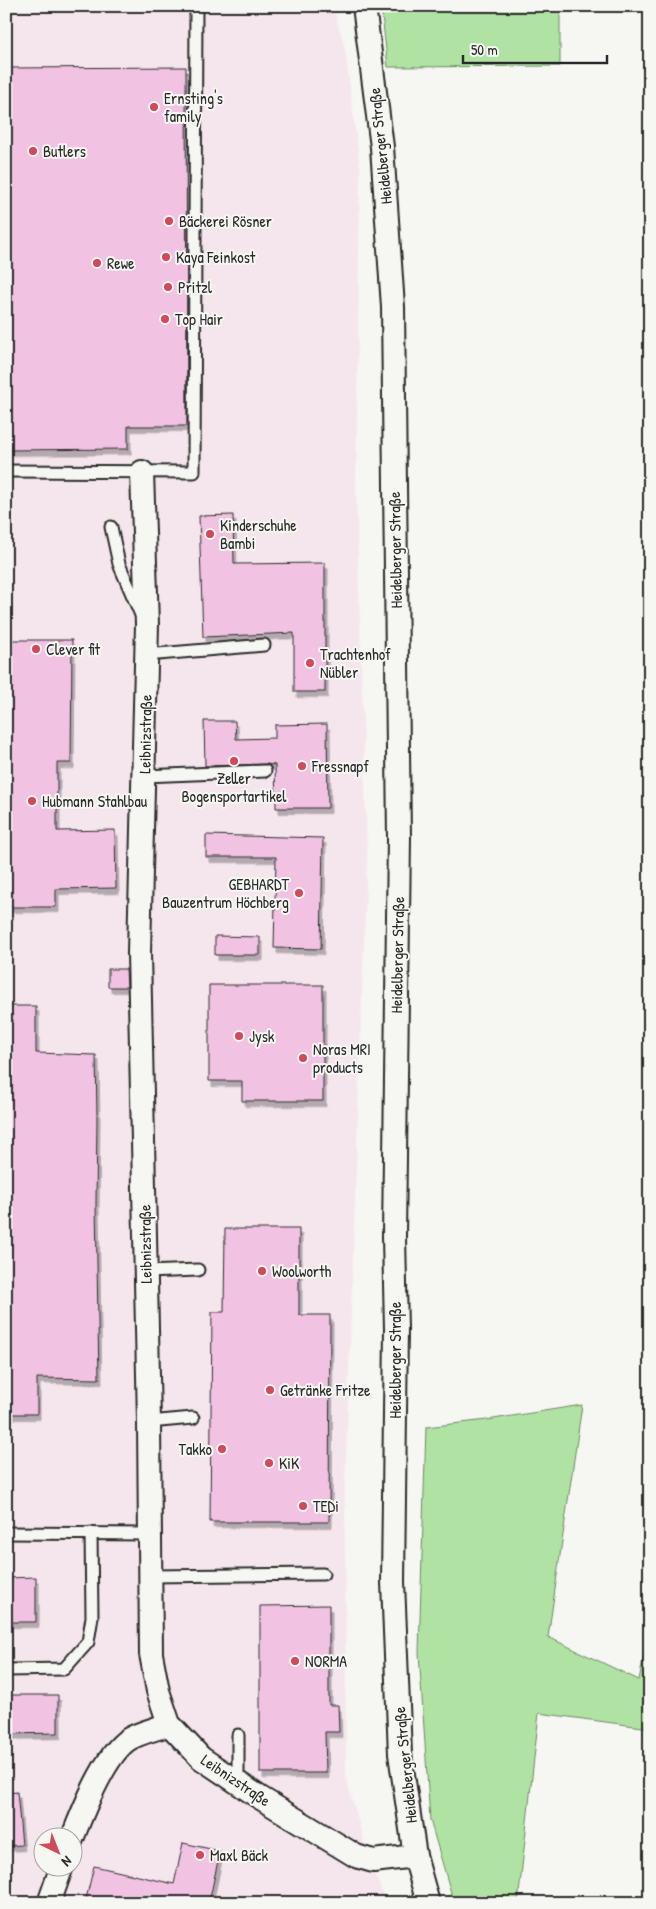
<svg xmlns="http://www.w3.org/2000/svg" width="656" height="1909" viewBox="0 0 656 1909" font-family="'Patrick Hand',sans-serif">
<defs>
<filter id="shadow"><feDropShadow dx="3" dy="5.5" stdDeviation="0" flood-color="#0004"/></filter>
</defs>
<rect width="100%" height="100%" fill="#f6f6f2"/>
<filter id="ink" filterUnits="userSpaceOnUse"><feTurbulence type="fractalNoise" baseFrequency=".02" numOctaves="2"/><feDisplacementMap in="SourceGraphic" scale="10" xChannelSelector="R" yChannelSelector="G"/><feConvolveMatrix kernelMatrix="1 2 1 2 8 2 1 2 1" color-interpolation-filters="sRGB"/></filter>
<g filter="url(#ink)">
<path fill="#f5e6ee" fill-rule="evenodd" d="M 6,6 L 333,6 L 345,49 L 360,168 L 356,492 L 367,854 L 345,1484 L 346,1778 L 371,1866 L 387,1903 L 6,1903 ZM 42,1836 L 72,1836 L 72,1866 L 42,1866 Z"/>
<g fill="#b0e3a3" stroke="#6e8767">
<polygon points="381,6 560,6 560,66 388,67"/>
<polygon points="582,1405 548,1637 639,1680 650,1626 650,1728 539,1713 518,1903 454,1903 430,1820 419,1652 426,1427 487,1420"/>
</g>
<g fill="#f2c2e3" stroke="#2b2b2b" filter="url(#shadow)">
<polygon points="186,67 187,426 128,426 128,449 8,450 8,428 6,428 6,68"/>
<polygon points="233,515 234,564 325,563 325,692 294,692 294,633 203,637 199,516"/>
<polygon points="6,640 72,640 71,763 57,763 57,831 115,830 116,888 56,889 56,907 6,907"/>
<polygon points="204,721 235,721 236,739 275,738 275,725 327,724 328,808 276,808 275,765 265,764 205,766"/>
<polygon points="206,835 323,838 321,949 274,948 276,857 206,857"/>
<polygon points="215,936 260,937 260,955 215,955"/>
<polygon points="108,969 126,969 127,987 108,987"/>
<polygon points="209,985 323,985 323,1101 242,1101 242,1081 209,1081"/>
<polygon points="6,1006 36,1006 36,1053 96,1055 97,1116 96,1204 99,1379 37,1378 37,1414 6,1414"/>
<polygon points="225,1229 299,1229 299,1315 330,1315 329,1522 210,1522 212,1312 224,1312"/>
<polygon points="36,1577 36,1622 6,1622 6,1578"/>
<polygon points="329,1605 329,1705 338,1705 339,1732 325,1732 326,1773 260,1773 260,1606"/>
<polygon points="6,1695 58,1695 58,1733 6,1734"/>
<polygon points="17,1792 22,1845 6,1846 6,1793"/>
<polygon points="183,1843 220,1851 209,1903 85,1903 94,1866 174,1884"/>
</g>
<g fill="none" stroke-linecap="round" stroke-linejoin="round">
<g stroke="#2b2b2b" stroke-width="15">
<g id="lane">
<polyline points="6,471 194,472 196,6"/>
<polyline points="111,527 119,564 141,615"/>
<polyline points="146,655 264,645"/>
<polyline points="144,776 265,771"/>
<polyline points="146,1272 198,1270"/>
<polyline points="149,1422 193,1418"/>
<polyline points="6,1533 150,1534"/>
<polyline points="150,1576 323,1574"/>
<polyline points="6,1670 64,1669 88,1642 92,1617 91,1533"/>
<polyline points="238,1735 238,1784"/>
</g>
</g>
<g stroke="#2b2b2b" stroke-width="26">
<g id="street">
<polyline points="364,6 382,147 393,307 399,838 394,1237 396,1329 393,1582 400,1754 415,1856 428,1903"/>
<polyline points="142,472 147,624 139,953 149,1422 151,1654 158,1691 169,1724 201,1758 259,1797 356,1856 373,1861 415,1856"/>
<path d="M 72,1839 C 82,1813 105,1754 129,1739 C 141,1732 157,1729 169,1724"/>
<polyline points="49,1903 62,1866"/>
</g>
</g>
<use href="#lane" stroke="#f6f6f2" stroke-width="11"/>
<use href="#street" stroke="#f6f6f2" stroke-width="22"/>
</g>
</g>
<g fill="#d1495b" stroke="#f6f6f2" stroke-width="2">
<circle cx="154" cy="107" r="5"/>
<circle cx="33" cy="151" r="5"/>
<circle cx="169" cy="221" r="5"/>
<circle cx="166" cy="257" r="5"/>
<circle cx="97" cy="263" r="5"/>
<circle cx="168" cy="287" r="5"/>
<circle cx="165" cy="319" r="5"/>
<circle cx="210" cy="534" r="5"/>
<circle cx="36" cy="649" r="5"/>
<circle cx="310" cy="663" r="5"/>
<circle cx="234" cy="761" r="5"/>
<circle cx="302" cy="766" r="5"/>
<circle cx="32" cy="801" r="5"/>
<circle cx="299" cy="893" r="5"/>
<circle cx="239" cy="1036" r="5"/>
<circle cx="303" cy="1058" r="5"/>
<circle cx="262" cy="1271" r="5"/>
<circle cx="270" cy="1390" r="5"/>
<circle cx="222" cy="1449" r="5"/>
<circle cx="269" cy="1463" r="5"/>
<circle cx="303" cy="1506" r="5"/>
<circle cx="295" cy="1661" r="5"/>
<circle cx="200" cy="1855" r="5"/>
</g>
<g text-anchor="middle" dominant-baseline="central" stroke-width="4" stroke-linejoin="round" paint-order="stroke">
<g font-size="16" fill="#2b2b2b" stroke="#f6f6f2" text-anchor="start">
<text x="164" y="98">Ernsting's<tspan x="164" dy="18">family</tspan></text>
<text x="43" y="151">Butlers</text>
<text x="179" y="221">Bäckerei Rösner</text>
<text x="176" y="257">Kaya Feinkost</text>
<text x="107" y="263">Rewe</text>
<text x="178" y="287">Pritzl</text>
<text x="175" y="319">Top Hair</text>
<text x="220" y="525">Kinderschuhe<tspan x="220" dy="18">Bambi</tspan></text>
<text x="46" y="649">Clever fit</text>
<text x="320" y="654">Trachtenhof<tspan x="320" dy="18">Nübler</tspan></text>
<text x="312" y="766">Fressnapf</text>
<text x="234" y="778" text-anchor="middle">Zeller<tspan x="234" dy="18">Bogensportartikel</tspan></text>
<text x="42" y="801">Hubmann Stahlbau</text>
<text x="289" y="884" text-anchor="end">GEBHARDT<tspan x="289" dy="18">Bauzentrum Höchberg</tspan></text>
<text x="249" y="1036">Jysk</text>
<text x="313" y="1049">Noras MRI<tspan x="313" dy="18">products</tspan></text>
<text x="272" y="1271">Woolworth</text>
<text x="280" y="1390">Getränke Fritze</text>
<text x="212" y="1449" text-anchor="end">Takko</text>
<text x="279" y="1463">KiK</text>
<text x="313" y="1506">TEDi</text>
<text x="305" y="1661">NORMA</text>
<text x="210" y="1855">Maxl Bäck</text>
</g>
<g font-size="16" fill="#2b2b2b" stroke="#f6f6f2">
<text transform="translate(380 146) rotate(-96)">Heidelberger Straße</text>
<text transform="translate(395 550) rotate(-91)">Heidelberger Straße</text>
<text transform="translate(145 734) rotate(-89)">Leibnizstraße</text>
<text transform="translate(397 955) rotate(-89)">Heidelberger Straße</text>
<text transform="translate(145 1244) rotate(-91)">Leibnizstraße</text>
<text transform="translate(395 1360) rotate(-90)">Heidelberger Straße</text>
<text transform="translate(405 1765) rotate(-96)">Heidelberger Straße</text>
<text transform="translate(236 1780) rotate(34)">Leibnizstraße</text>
</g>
</g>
<rect width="656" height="1909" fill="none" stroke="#f6f6f2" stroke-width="25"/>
<rect x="12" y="12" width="631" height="1884" fill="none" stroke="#2b2b2b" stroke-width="2" filter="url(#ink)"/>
<g transform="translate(58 1852) rotate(137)"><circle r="24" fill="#f6f6f2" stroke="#a5a5a2"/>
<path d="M0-4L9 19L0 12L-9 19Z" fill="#d1495b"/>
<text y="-8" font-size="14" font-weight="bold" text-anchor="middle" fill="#2b2b2b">N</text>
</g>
<path d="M463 55v8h144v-8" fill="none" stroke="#2b2b2b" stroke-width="2.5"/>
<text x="471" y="55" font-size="15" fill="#2b2b2b" stroke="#f6f6f2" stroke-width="4" paint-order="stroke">50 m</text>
</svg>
